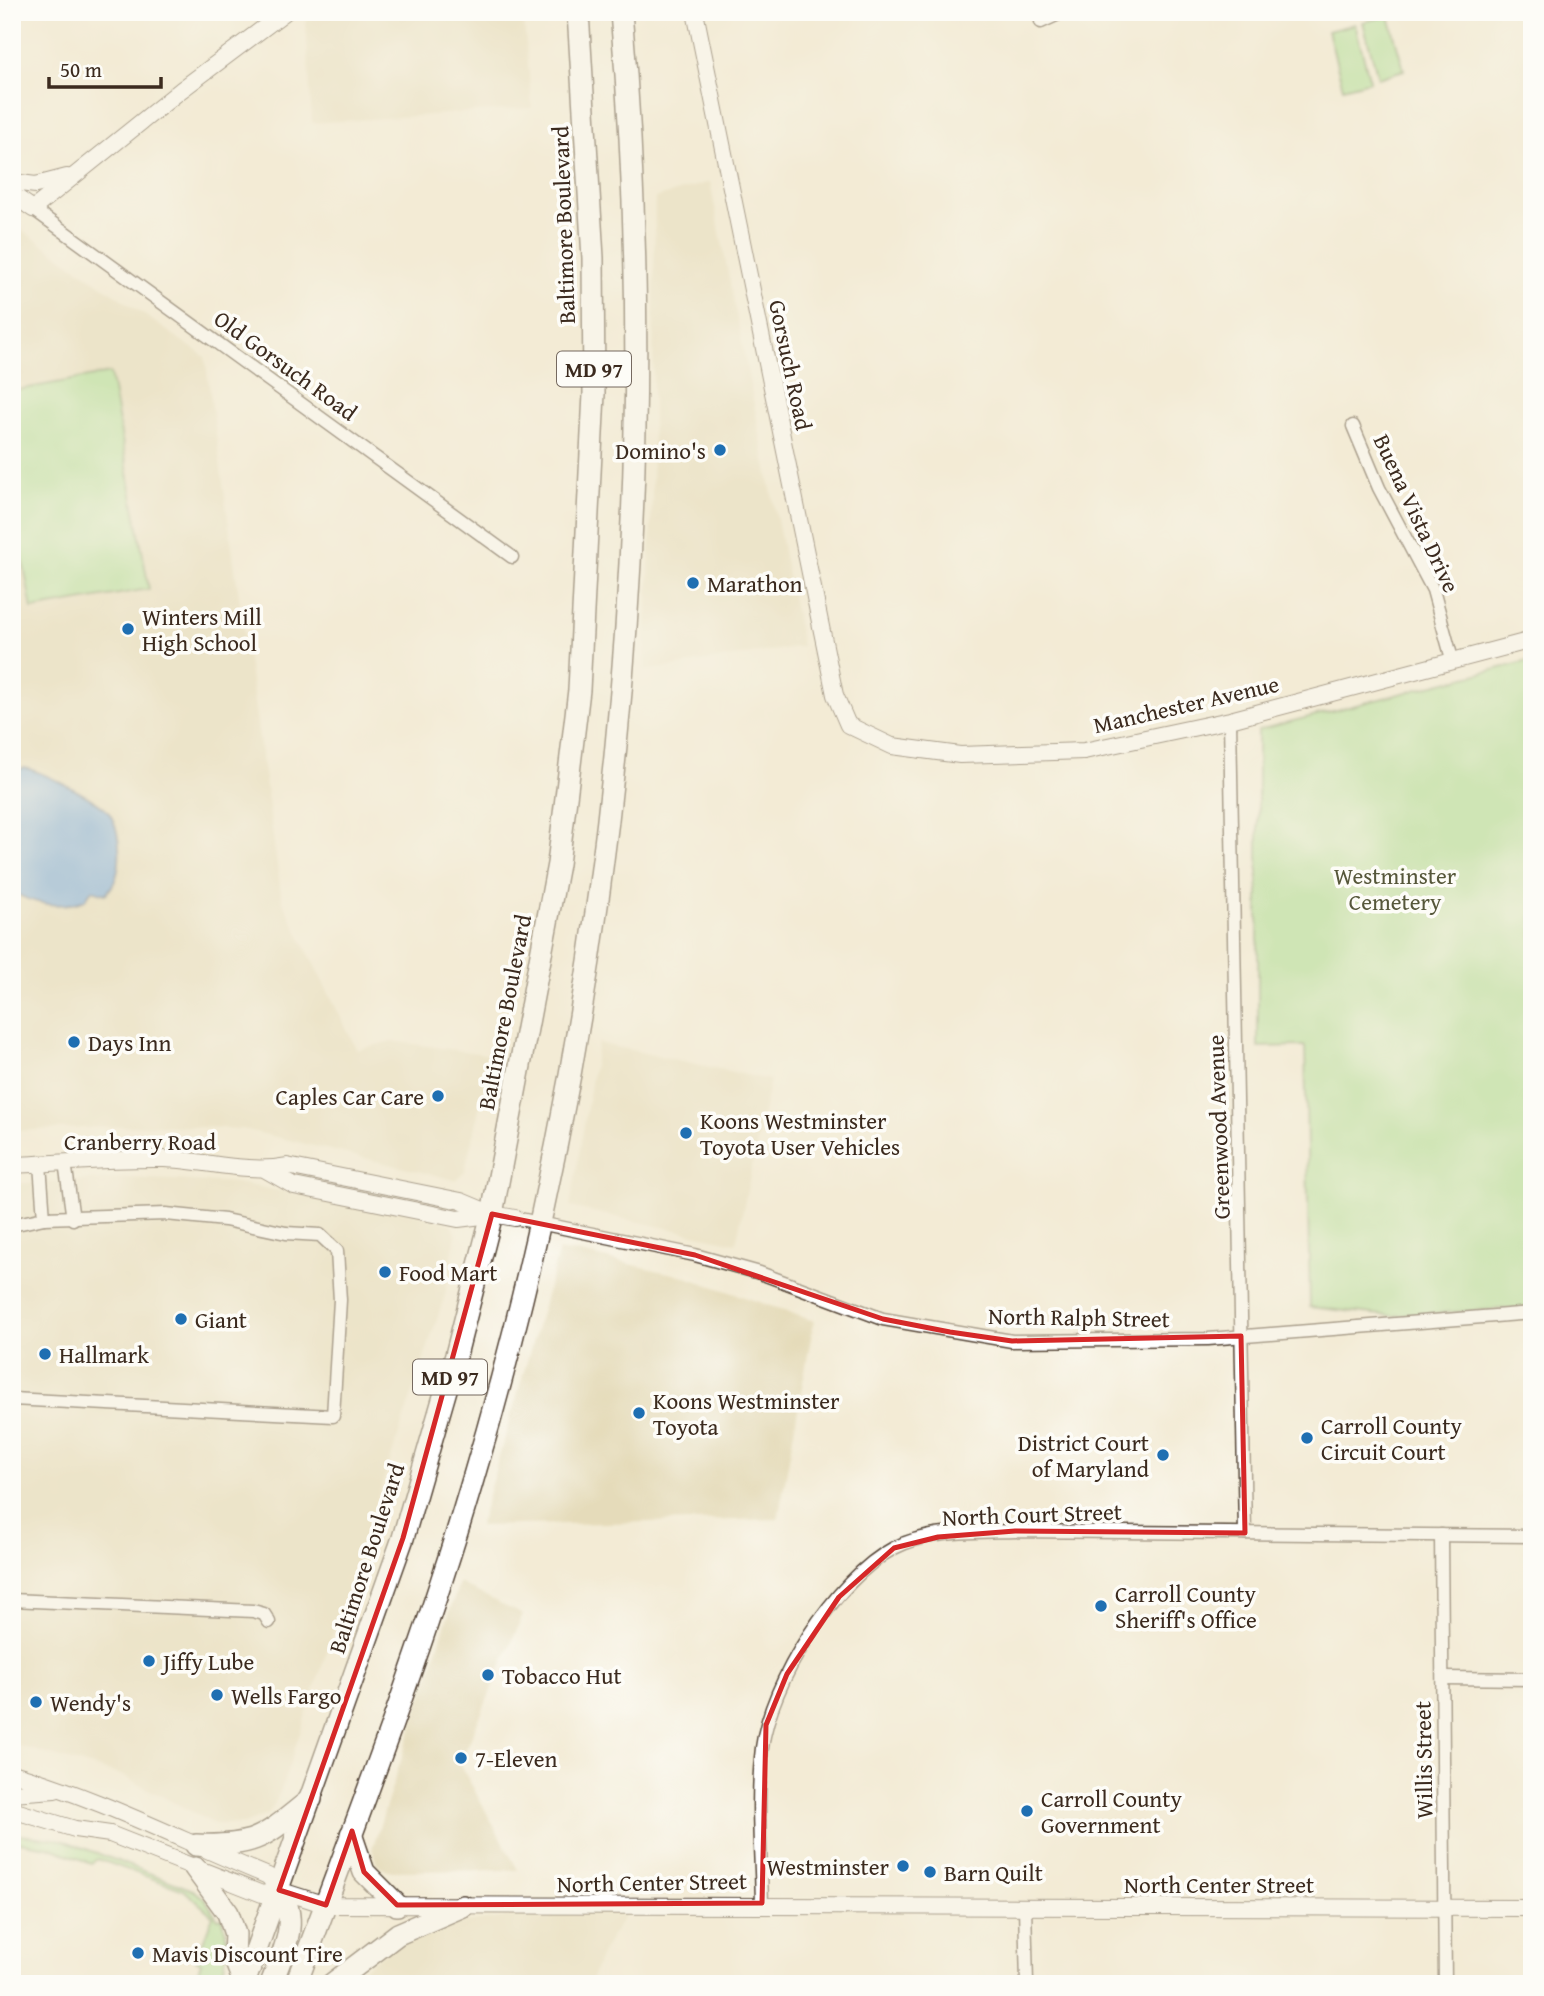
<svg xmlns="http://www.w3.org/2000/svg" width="1544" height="1996" viewBox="0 0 1544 1996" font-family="'Gentium Book Plus',serif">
<rect width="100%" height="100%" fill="#fdfcf7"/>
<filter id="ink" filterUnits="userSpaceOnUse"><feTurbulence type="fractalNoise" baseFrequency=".0143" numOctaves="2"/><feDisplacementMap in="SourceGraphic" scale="14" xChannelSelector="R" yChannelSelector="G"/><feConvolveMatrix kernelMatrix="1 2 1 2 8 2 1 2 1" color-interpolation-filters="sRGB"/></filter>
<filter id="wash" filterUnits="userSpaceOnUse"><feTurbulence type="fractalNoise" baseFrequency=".00686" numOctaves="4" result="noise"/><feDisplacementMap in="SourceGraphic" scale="28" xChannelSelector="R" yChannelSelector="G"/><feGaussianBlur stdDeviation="1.57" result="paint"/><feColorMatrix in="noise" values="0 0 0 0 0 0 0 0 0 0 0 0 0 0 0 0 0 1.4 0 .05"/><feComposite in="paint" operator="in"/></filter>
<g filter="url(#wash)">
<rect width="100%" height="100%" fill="#f3ebd5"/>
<g fill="#e5dbba">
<polygon points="317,12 523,12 532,108 312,123 306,21"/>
<polygon points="710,182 802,646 645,671 652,499 655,198"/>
<polygon points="12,223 205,357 282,900 357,1050 392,1041 491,1055 465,1171 455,1180 243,1129 155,1125 12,1131"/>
<polygon points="598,1043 770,1080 736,1243 570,1207"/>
<polygon points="130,1178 236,1183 424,1215 451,1224 456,1235 445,1295 281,1790 269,1814 244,1824 215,1824 121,1775 12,1744 12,1184"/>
<polygon points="559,1251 581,1253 686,1277 814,1321 778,1519 479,1526"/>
<polygon points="459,1583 523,1615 460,1764 518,1870 387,1871 376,1862 372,1849"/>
<polygon points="588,1905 628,1909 600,1956 590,1984 342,1984 408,1936 466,1923"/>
</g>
<g fill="#a5dd8e" stroke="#708456" stroke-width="2">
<polygon points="1389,16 1404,70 1378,78 1363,22"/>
<polygon points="1355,24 1370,81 1343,88 1328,31"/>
<polygon points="110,373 149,589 32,609 12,503 12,391"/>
<polygon points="1532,660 1532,1307 1391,1316 1310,1307 1305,1046 1258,1047 1258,730"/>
<path d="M 12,1834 L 63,1840 L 193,1890 L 205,1899 L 218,1919 L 222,1918 C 230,1940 227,1962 219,1984 L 194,1984 L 201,1963 L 196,1960 L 213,1916 L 184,1890 L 98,1859 L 91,1863 L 48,1847 L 12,1841 Z"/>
</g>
<path fill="#6fa5dc" stroke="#55687d" stroke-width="2" d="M 24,768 C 41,771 99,800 109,813 C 123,833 124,879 105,894 L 92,890 L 85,900 C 62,909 33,905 12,891 L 12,771 Z"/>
</g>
<g filter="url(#ink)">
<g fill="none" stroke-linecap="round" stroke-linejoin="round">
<g stroke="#574739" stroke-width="15">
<g id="minor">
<polyline points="1041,22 1063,12"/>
<polyline points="33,209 512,557"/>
<polyline points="1353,426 1379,488 1433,590 1452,659"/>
<polyline points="1230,720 1245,1533"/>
<polyline points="65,1162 73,1219"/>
<polyline points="40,1164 44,1218"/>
<polyline points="515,1218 695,1255 760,1273 883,1319 1012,1341 1208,1339 1532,1313"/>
<polyline points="12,1225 44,1218 166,1214 225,1220 286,1233 320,1235 337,1251 340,1300 333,1416 12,1399"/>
<polyline points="1441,1535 1445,1984"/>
<polyline points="12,1600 253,1611 264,1614 269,1622"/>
<polyline points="1443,1678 1532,1679"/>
<path d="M 762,1903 C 761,1852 756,1799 762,1748 C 770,1683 835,1579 894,1548 C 928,1530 977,1532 1015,1531 L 1532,1536"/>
<polyline points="1025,1906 1027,1984"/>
<polyline points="12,1978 22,1984"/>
</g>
</g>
<g stroke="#574739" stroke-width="18">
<g id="tertiary">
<polyline points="695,12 835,695 848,725 892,746 960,755 1084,751 1230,720 1532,640"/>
<polyline points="12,182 36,185 67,177"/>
<polyline points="12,194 33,209 181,90 285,12"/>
<path d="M 12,1165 C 62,1163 113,1158 164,1159 C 204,1160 247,1174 287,1166 L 461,1201 L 492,1214 L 515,1218"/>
<polyline points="266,1170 294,1186 458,1219 490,1215"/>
<path d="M 12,1773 C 102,1799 182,1841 268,1876 L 279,1890"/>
<polyline points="12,1793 55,1790"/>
<polyline points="12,1810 75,1829 110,1834 262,1894 279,1890 326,1905 1532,1908"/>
</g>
</g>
<g stroke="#574739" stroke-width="24">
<g id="trunk">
<polyline points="351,1834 364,1872 397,1905"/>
<path d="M 196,1845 C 258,1847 265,1836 311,1799"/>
<polyline points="195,1868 228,1913 235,1934 234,1957 244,1983"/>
<polyline points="244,1984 403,1538 456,1355 492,1214 558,864 579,690 594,394 593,258 578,12"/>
<path d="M 271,1984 C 283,1952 301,1921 279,1890"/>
<path d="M 296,1984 C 357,1819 421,1655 471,1486 C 612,1018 664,499 621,12"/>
<polyline points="332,1984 398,1934 463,1906"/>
</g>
</g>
<use href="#minor" stroke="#fff" stroke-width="12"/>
<use href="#tertiary" stroke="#fff" stroke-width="16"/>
<use href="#trunk" stroke="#fff" stroke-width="21"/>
</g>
</g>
<path d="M0 0H1544V1996H0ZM 492,1214 L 695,1255 L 883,1319 L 950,1332 L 1012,1341 L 1241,1336 L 1245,1533 L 1015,1531 L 938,1537 L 894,1548 L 839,1597 L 787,1674 L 766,1725 L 762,1903 L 397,1905 L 364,1872 L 352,1831 L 326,1905 L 279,1890 L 403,1538 Z" fill="#f3ebd5" fill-opacity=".55" fill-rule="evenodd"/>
<path fill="none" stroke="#d62828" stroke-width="5" stroke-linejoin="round" d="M 492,1214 L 695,1255 L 883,1319 L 950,1332 L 1012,1341 L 1241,1336 L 1245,1533 L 1015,1531 L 938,1537 L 894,1548 L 839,1597 L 787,1674 L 766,1725 L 762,1903 L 397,1905 L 364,1872 L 352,1831 L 326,1905 L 279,1890 L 403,1538 Z"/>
<g fill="#1f6fb2" stroke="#fdfcf7" stroke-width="2.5">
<circle cx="720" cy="450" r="7"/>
<circle cx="693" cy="583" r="7"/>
<circle cx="128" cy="629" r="7"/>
<circle cx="74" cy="1042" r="7"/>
<circle cx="438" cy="1096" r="7"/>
<circle cx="686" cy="1133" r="7"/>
<circle cx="385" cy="1272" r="7"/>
<circle cx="181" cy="1319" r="7"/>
<circle cx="45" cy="1354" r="7"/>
<circle cx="639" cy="1413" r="7"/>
<circle cx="1307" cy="1438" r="7"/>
<circle cx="1163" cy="1455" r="7"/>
<circle cx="1101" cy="1606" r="7"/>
<circle cx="149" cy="1661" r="7"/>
<circle cx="488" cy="1675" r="7"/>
<circle cx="217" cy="1695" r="7"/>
<circle cx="36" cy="1702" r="7"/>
<circle cx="461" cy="1758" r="7"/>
<circle cx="1027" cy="1811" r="7"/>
<circle cx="903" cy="1866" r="7"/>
<circle cx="930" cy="1872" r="7"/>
<circle cx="138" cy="1953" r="7"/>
</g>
<g text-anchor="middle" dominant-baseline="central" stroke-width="7" stroke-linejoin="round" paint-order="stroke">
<g fill="#fdfcf7" stroke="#75695f" stroke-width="2">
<rect x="557" y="351.5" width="74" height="35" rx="5"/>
<rect x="413" y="1359.5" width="74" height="35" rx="5"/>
</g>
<g font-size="21" font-weight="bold" fill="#3b2a1e">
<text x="594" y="369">MD 97</text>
<text x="450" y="1377">MD 97</text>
</g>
<g font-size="23" fill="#3b2a1e" stroke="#fdfcf7">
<text transform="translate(563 225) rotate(-92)">Baltimore Boulevard</text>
<text transform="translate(286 365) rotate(36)">Old Gorsuch Road</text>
<text transform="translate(791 365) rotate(78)">Gorsuch Road</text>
<text transform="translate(1417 513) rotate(65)">Buena Vista Drive</text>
<text transform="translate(1186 704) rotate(-13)">Manchester Avenue</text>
<text transform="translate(504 1012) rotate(-79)">Baltimore Boulevard</text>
<text transform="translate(1218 1127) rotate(-92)">Greenwood Avenue</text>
<text x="140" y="1141">Cranberry Road</text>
<text transform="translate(1079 1317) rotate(1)">North Ralph Street</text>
<text transform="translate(1032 1514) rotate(-2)">North Court Street</text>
<text transform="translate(366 1558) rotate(-72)">Baltimore Boulevard</text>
<text transform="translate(1423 1760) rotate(-91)">Willis Street</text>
<text transform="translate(652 1882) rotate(-1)">North Center Street</text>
<text x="1219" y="1884">North Center Street</text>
</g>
<g font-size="23" fill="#3b2a1e" stroke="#fdfcf7" text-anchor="start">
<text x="706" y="450" text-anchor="end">Domino's</text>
<text x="707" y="583">Marathon</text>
<text x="142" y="616">Winters Mill<tspan x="142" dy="26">High School</tspan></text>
<text x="88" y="1042">Days Inn</text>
<text x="424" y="1096" text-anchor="end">Caples Car Care</text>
<text x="700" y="1120">Koons Westminster<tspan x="700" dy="26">Toyota User Vehicles</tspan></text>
<text x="399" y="1272">Food Mart</text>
<text x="195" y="1319">Giant</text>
<text x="59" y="1354">Hallmark</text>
<text x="653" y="1400">Koons Westminster<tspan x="653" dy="26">Toyota</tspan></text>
<text x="1321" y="1425">Carroll County<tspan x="1321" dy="26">Circuit Court</tspan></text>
<text x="1149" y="1442" text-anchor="end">District Court<tspan x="1149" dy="26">of Maryland</tspan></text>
<text x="1115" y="1593">Carroll County<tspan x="1115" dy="26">Sheriff's Office</tspan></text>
<text x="163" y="1661">Jiffy Lube</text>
<text x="502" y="1675">Tobacco Hut</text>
<text x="231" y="1695">Wells Fargo</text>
<text x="50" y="1702">Wendy's</text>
<text x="475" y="1758">7-Eleven</text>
<text x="1041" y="1798">Carroll County<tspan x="1041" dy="26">Government</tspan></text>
<text x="889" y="1866" text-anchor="end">Westminster</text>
<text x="944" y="1872">Barn Quilt</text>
<text x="152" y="1953">Mavis Discount Tire</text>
</g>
<g font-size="23" fill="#56573a" stroke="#fdfcf7">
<text x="1395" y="875">Westminster<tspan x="1395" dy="26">Cemetery</tspan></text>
</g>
</g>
<rect width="1544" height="1996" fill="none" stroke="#fdfcf7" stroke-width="42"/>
<path d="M49 77v10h112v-10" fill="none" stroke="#3b2a1e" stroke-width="3.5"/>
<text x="60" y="77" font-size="21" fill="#3b2a1e" stroke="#fdfcf7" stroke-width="5" paint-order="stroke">50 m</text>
</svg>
